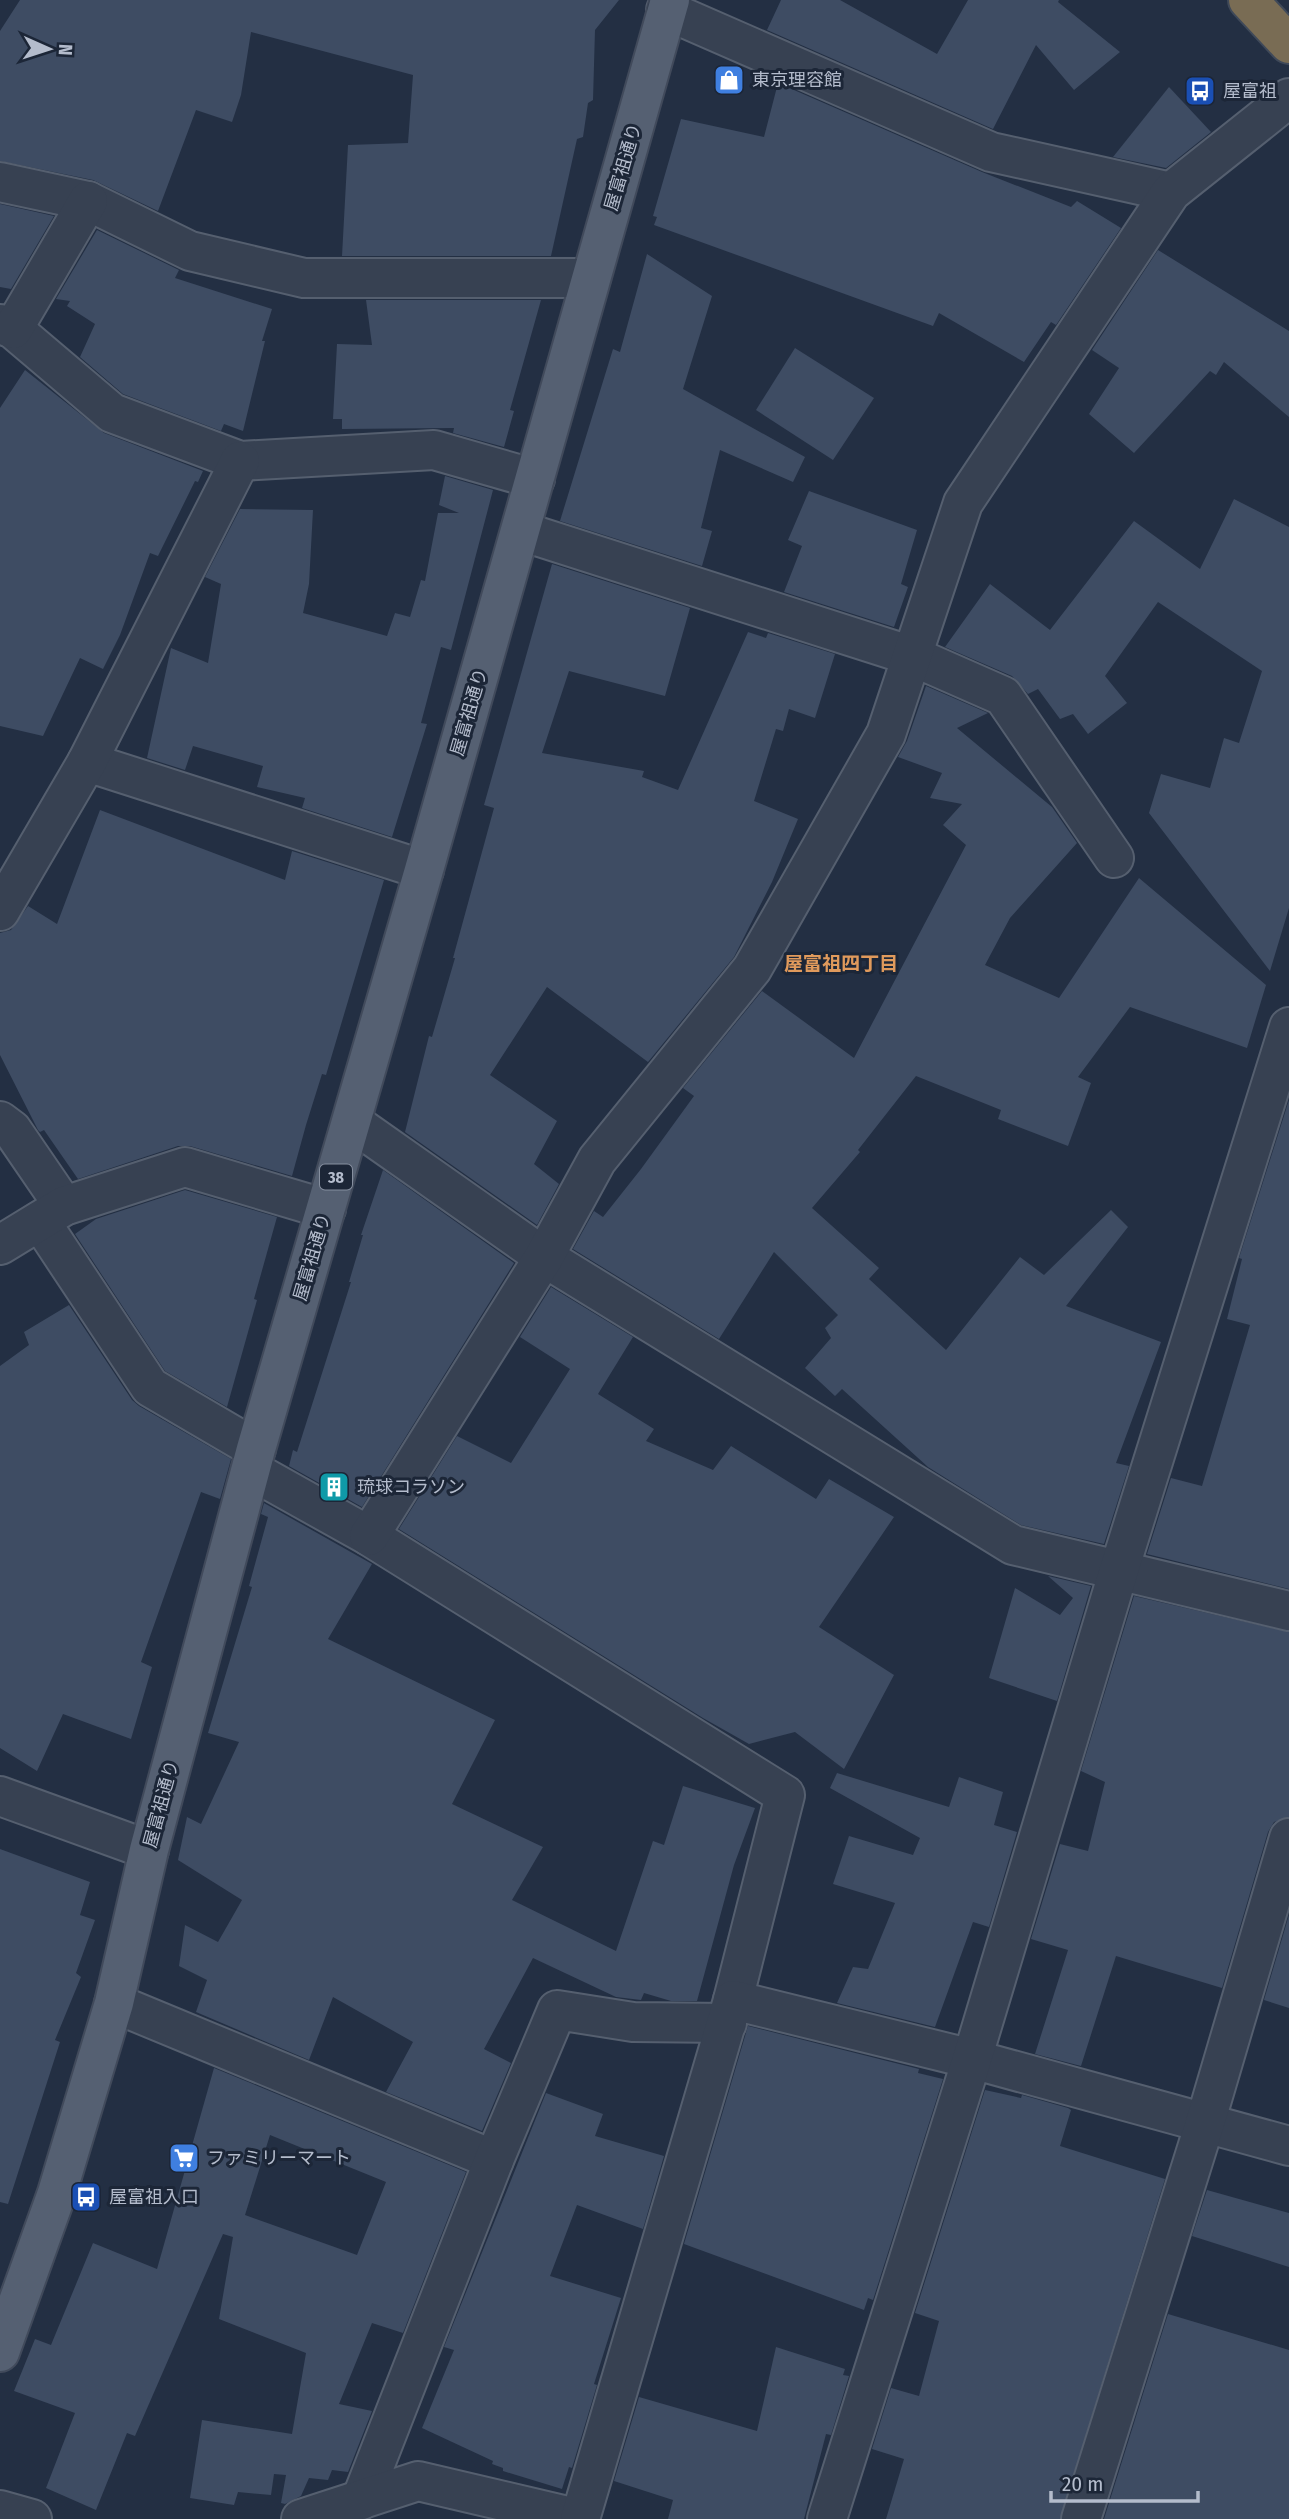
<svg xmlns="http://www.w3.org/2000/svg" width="1289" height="2519" viewBox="0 0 1289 2519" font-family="'Fira Sans Condensed','Noto Sans JP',sans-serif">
<rect width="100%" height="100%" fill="#232f43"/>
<g fill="#3e4c63" fill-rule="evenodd">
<polygon points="20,0 619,0 595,30 593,100 588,103 583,137 577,139 551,256 342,256 348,145 408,143 413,75 251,32 241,95 232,122 196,110 158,211 93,180 0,161 0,31"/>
<polygon points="781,0 840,0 937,54 968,0 1059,0 1058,2 1120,52 1074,90 1036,45 993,129 767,30"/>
<polygon points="778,83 982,172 1071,207 1077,201 1121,228 1056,325 1051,322 1024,362 939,313 933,326 654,225 657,217 653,216 681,119 764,137"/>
<polygon points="1169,87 1211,132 1166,168 1113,157"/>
<polygon points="0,204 54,216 11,289 0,287"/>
<polygon points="97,230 179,270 175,278 272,309 262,341 265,341 243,431 224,424 221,431 123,394 80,357 95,324 67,306 70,301 56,299"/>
<polygon points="1158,250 1289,331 1289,417 1224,362 1216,375 1210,371 1134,453 1089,414 1119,368 1092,350"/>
<polygon points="647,254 712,296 683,389 805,457 793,482 720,450 701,528 712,531 702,566 560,521 613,349 620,352"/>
<polygon points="366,300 541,300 510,410 514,411 504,447 453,433 454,428 342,429 342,419 333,419 337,344 372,345"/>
<polygon points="795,348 874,398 833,460 756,410"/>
<polygon points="25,370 104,433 203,471 198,482 195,481 158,556 150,553 120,635 103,669 80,658 43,736 0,726 0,408"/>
<polygon points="445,476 493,490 451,650 441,647 421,723 427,724 392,837 302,808 305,798 257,787 263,766 193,746 185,770 147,758 171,648 208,663 221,584 205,577 240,509 313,510 309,584 303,613 387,636 395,613 410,617 421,580 425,581 438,513 459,513 439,505"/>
<polygon points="809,491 917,530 901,584 908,587 894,627 784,592 802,546 788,540"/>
<polygon points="1234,499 1289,527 1289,908 1270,971 1149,813 1161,774 1210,788 1224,738 1239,743 1262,671 1158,602 1105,676 1127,703 1088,734 1073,714 1060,719 1038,689 1028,694 1012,676 945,647 990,584 1050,630 1134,521 1200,569"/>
<polygon points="552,564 690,608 665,696 569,671 542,753 644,771 642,777 678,790 748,632 766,638 768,633 835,654 815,718 789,709 783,731 776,729 754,801 798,819 772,882 734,957 648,1062 547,987 490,1075 557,1121 534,1164 559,1184 537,1225 405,1132 429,1036 432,1037 455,958 453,958 494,808 484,805"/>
<polygon points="926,686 988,713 957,728 1052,807 1077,843 1010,918 985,965 1059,998 1139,878 1266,985 1247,1048 1130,1007 1078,1077 1091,1083 1068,1146 998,1119 1001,1110 916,1076 858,1150 860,1152 812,1208 879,1268 869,1279 946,1350 1020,1257 1044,1275 1111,1210 1128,1227 1066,1306 1161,1342 1116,1463 1129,1466 1104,1544 1021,1525 928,1467 842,1389 835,1396 805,1368 831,1338 825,1328 838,1315 774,1252 719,1339 573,1249 594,1211 603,1217 641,1169 694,1096 683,1088 762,991 854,1058 966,845 943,825 962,804 930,798 942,773 898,757 907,741"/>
<polygon points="100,810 285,880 292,851 384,880 326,1075 322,1074 306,1125 292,1176 190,1146 178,1146 78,1179 44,1130 40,1132 38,1130 0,1055 0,933 11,930 28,906 57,924"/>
<polygon points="1289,1100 1289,1589 1147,1554 1171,1478 1202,1486 1250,1325 1227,1319 1242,1259 1239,1258"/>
<polygon points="383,1170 514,1263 362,1507 289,1466 293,1450 297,1452 351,1282 349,1282 363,1235 361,1235"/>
<polygon points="185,1190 277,1217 254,1299 257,1300 227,1407 165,1371 75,1234 96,1219"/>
<polygon points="551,1287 633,1337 598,1394 654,1429 646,1441 713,1470 731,1446 816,1499 829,1479 894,1517 819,1627 894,1675 844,1769 795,1732 749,1744 703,1718 399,1529 457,1436 511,1463 570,1369 520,1337"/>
<polygon points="69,1305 132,1400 139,1406 231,1459 220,1499 201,1492 141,1662 152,1667 131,1739 63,1714 37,1771 0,1748 0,1366 29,1345 24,1332"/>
<polygon points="264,1503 372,1564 328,1639 495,1720 452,1804 543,1847 512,1900 616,1951 653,1841 664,1845 683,1786 755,1808 734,1865 697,2001 671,2001 644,1993 641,2000 616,1997 533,1958 484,2049 511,2063 482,2131 386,2092 413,2042 333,1997 309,2060 196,2012 207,1980 179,1966 185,1925 218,1942 242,1900 178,1860 187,1817 201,1824 239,1742 208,1733 252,1587 249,1586 268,1517 261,1514"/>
<polygon points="1048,1576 1091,1586 1057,1701 989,1678 1015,1588 1060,1615 1073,1598"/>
<polygon points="1134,1596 1289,1632 1289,1817 1274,1822 1268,1832 1222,1988 1116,1956 1081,2066 1035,2054 1068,1950 1031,1939 1060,1844 1088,1851 1105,1782 1081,1771"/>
<polygon points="837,1773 949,1807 959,1777 1003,1792 994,1825 1017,1832 989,1927 973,1922 935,2027 837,2003 853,1967 868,1969 895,1903 833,1884 849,1836 913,1855 920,1838 830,1788"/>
<polygon points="0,1849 90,1882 80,1915 95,1920 76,1973 81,1977 55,2040 60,2042 8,2204 0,2202"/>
<polygon points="1289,1915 1289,2008 1264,2000"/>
<polygon points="748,2026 919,2069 918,2073 943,2079 873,2300 868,2298 864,2310 684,2244"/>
<path d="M 214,2068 L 466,2172 L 403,2333 L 372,2323 L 339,2404 L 372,2411 L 348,2472 L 332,2470 L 328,2480 L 309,2478 L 301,2496 L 285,2504 L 281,2503 L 286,2475 L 274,2474 L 271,2495 L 238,2492 L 234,2505 L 190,2498 L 202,2420 L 292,2434 L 306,2353 L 219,2319 L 233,2237 L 223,2234 L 135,2436 L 127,2433 L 96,2510 L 46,2488 L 75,2413 L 14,2391 L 35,2339 L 51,2345 L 93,2243 L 157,2269 ZM 270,2135 L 386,2182 L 357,2255 L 245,2215 Z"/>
<polygon points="985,2090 1021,2098 1022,2095 1068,2108 1071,2110 1060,2146 1165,2179 1060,2519 886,2519 904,2459 872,2449 891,2388 919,2396 939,2321 915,2313"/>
<polygon points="546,2093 603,2114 595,2136 664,2156 643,2229 577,2205 550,2276 621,2298 594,2384 597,2385 572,2468 569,2467 562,2489 503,2471 503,2468 492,2464 493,2461 422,2428 454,2350 444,2347"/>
<polygon points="1207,2190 1289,2213 1289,2267 1192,2236"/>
<polygon points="1168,2314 1289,2350 1289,2519 1104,2519"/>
<polygon points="776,2347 845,2369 843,2375 849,2376 831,2435 826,2434 804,2519 668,2519 673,2500 614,2481 639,2397 757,2431"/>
</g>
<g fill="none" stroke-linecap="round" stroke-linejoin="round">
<g stroke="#555f6f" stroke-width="42">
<g id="minor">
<polyline points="666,10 991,152 1171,192"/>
<polyline points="0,182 88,201 190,251 304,278 591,278"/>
<polyline points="0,324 13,329 112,413 240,461 434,450 535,479"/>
<polyline points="13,329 88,201"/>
<polyline points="521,531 912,656 1003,696 1114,858"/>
<polyline points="87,762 424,870"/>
<polyline points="0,911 87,762 240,461"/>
<polyline points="0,1121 12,1130 64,1206"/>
<polyline points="352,1122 544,1257 1013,1545 1289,1611"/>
<polyline points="40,1221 150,1387 256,1449"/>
<polyline points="0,1245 64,1206 185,1167 326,1209"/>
<polyline points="251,1470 369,1536 785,1795 733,2000"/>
<polyline points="369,1536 544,1257 597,1160 752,969 886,734 963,503 1171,192 1289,98"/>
<polyline points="0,1796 149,1850"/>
<polyline points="114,2003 494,2160"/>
<polyline points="361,2500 494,2160 557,2010 633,2022 727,2023"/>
<polyline points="0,2510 32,2519"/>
<polyline points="301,2519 418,2481 580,2519"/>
<polyline points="580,2519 733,2000 972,2059 1289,2146"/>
<polyline points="827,2519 972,2059 1119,1570 1289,1027"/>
<polyline points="1081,2519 1205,2123 1289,1838"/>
</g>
</g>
<g stroke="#414a5b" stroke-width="42">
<polyline id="major" points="0,2352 57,2193 114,2003 149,1850 256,1449 424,870 670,0"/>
</g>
<g stroke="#3f4959" stroke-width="42">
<polyline id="highway" points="1248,0 1289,44"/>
</g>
<use href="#minor" stroke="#374152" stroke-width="38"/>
<use href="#major" stroke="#556072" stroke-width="38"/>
<use href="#highway" stroke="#796c54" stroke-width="38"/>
</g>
<defs>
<g id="shop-square" transform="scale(1.575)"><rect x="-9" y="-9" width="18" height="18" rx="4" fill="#3f7fe0" stroke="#1c2637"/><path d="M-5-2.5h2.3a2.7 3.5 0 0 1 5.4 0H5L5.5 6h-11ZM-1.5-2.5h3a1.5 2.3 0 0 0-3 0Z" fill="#fff"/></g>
<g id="bus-square" transform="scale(1.575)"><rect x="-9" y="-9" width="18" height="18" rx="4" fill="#1a4fb4" stroke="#1c2637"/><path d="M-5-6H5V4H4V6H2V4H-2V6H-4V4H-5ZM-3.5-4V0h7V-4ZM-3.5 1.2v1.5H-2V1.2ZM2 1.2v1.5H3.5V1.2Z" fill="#fff"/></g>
<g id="building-square" transform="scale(1.575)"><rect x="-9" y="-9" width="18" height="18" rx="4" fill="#0f9aa8" stroke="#1c2637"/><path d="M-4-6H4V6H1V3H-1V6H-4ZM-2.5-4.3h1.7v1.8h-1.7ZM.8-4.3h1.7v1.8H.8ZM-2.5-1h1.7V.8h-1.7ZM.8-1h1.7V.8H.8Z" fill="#fff"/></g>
<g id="supermarket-square" transform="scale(1.575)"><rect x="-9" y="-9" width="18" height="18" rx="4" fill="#3f7fe0" stroke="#1c2637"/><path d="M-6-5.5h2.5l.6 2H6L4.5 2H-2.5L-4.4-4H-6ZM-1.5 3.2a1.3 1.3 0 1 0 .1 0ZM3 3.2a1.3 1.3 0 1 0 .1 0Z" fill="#fff"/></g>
</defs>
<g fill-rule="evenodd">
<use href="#shop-square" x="729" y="80"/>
<use href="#bus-square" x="1200" y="91"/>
<use href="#building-square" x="334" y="1487"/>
<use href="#supermarket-square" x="184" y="2158"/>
<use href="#bus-square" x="86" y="2197"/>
</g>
<g text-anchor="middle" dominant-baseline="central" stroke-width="6" stroke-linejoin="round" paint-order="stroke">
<rect fill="#1c2637" stroke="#868f9f" stroke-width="2" x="320" y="1164.5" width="32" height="25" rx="5"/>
<g font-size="16" font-weight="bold" fill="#b4bccc">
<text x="336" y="1177">38</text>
</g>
<g font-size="18" fill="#b4bccc" stroke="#1c2637" text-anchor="start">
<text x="752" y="80">東京理容館</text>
<text x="1223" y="91">屋富祖</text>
<text x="357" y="1487">琉球コラソン</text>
<text x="207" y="2158">ファミリーマート</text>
<text x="109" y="2197">屋富祖入口</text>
</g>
<g font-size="18" fill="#b4bccc" stroke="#1c2637">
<text transform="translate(623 167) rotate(-74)">屋富祖通り</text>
<text transform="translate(469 712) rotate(-74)">屋富祖通り</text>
<text transform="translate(312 1257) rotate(-74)">屋富祖通り</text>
<text transform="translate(161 1804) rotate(-75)">屋富祖通り</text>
</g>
<g font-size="19" font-weight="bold" fill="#e09a5c" stroke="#1c2637">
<text x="841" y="963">屋富祖四丁目</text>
</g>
</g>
<g transform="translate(49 49) rotate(93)" stroke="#1c2637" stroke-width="5" paint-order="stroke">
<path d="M0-5L12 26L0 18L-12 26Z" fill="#b4bccc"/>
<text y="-10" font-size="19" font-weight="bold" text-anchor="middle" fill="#b4bccc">N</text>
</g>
<path d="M1051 2491v10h147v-10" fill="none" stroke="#b4bccc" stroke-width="3.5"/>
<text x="1062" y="2491" font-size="21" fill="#b4bccc" stroke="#1c2637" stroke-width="5" paint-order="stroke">20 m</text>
</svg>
